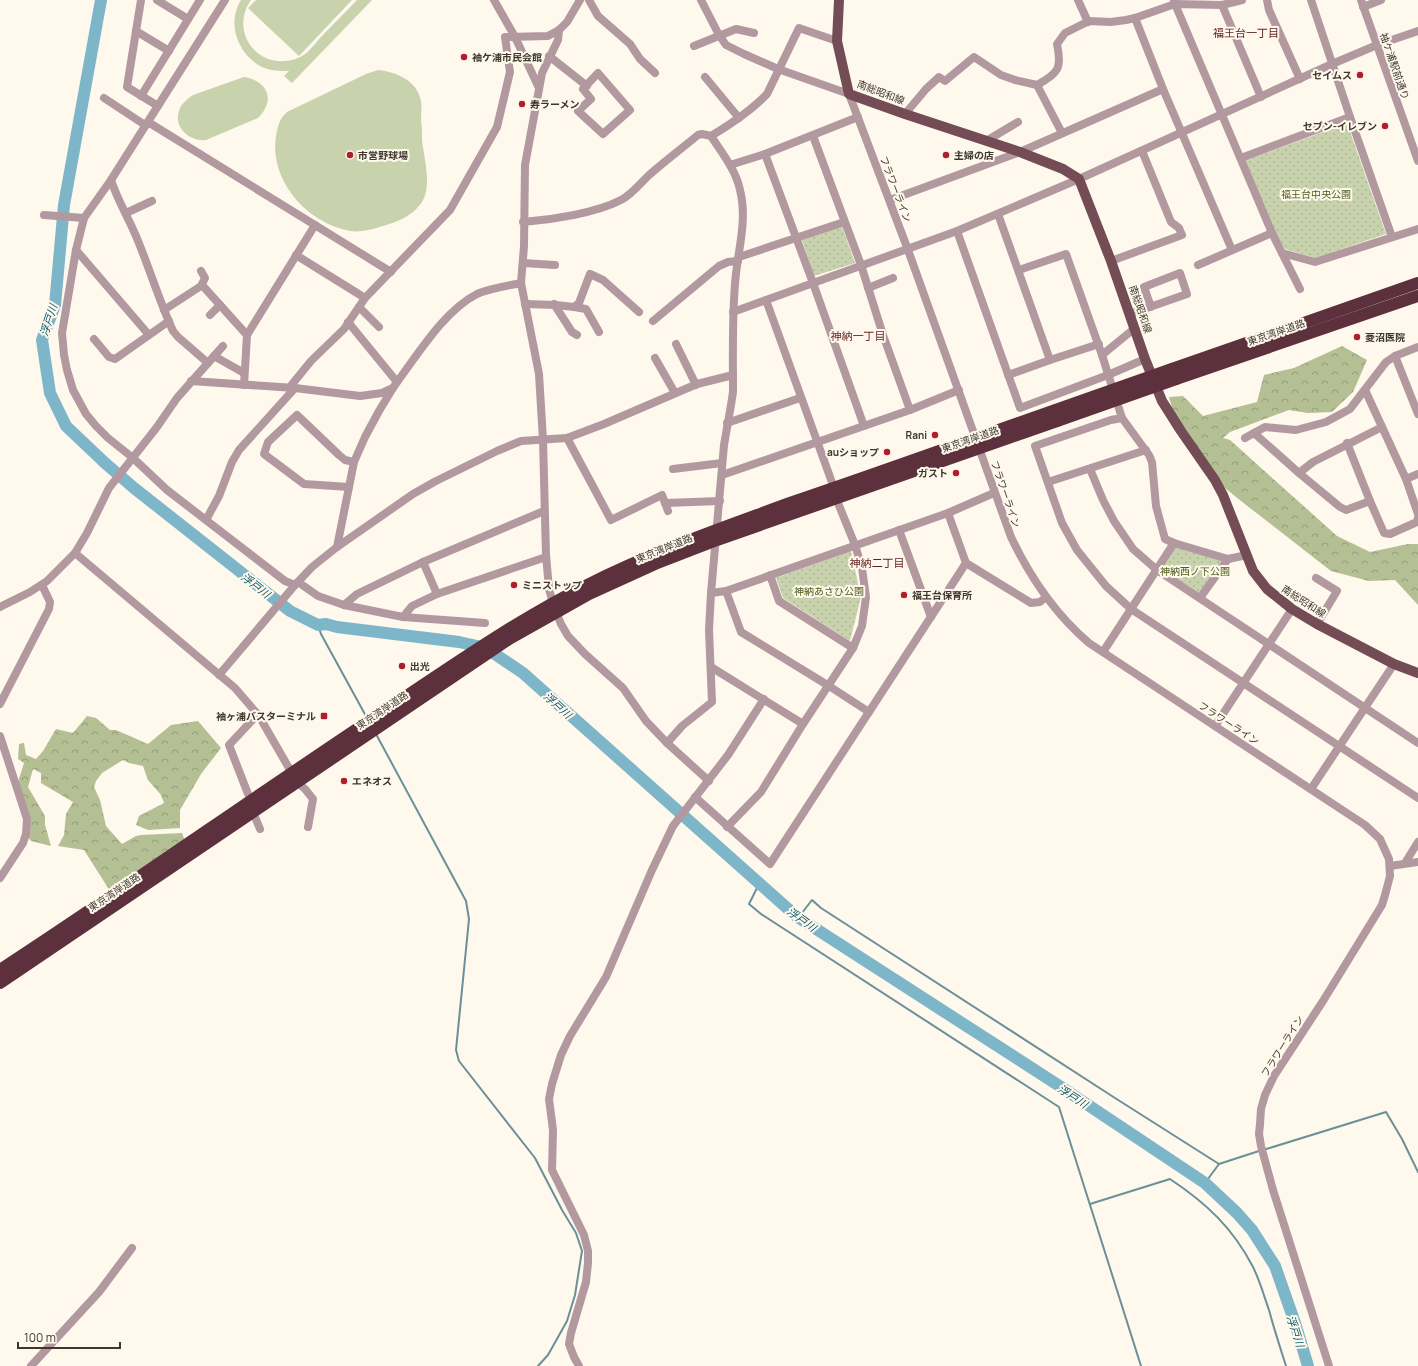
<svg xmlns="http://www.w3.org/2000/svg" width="1418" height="1366" viewBox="0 0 1418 1366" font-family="Manrope,'Noto Sans JP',sans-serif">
<defs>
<pattern id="forest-crowns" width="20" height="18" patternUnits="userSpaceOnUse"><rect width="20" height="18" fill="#b4c093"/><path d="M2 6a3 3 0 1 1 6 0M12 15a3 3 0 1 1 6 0" fill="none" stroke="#949d78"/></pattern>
<pattern id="park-dots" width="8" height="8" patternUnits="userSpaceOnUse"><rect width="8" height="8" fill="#c8d2ad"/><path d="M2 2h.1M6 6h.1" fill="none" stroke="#adb595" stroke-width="1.8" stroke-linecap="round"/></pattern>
</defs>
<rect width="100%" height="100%" fill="#fef8ed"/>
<g fill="url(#forest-crowns)">
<polygon points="1342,346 1367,360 1353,392 1332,412 1308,413 1289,410 1230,432 1223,438 1230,440 1337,536 1370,552 1408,544 1418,544 1418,605 1395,580 1369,581 1331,571 1241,501 1225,488 1177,426 1169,397 1183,396 1203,416 1257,402 1264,375 1294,368"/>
<polygon points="87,716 96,718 110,730 116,730 148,744 171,725 198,721 221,748 201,774 180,810 180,828 148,830 136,825 139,816 164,803 161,795 148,780 143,766 129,763 123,760 102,773 96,781 94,787 100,800 106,826 122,844 136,836 141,835 182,833 185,841 110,891 84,850 58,846 64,835 66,814 73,802 41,783 41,773 33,769 28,787 45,816 45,825 51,846 31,841 28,837 18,782 24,763 18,759 19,744 24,743 26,755 36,759 43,751 56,729 73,733"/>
</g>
<g fill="url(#park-dots)">
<polygon points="1347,123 1386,234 1315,258 1285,249 1272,227 1244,161"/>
<polygon points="842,226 855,263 814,276 802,240"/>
<polygon points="1175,546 1224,560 1199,594 1161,570"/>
<polygon points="851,551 861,597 850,641 783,598 776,578"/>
</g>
<g fill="#c8d2ad">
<path d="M 241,0 L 251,0 C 228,33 260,73 298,58 C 307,55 314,45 320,38 C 332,25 345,13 357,0 L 372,0 L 292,83 L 284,76 L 289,71 C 280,71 270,71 262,67 C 238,55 226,23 241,0 Z"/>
<polygon points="256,0 352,0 299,56 248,8"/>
<path d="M 378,70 C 396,72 417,80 421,101 C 422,107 421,114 421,120 C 422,127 422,134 422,141 C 424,156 431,184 424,198 C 418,212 401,221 386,225 C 376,228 362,233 351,231 C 308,224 269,181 276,136 C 278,126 279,119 287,112 L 366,74 Z"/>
<path d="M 244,77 C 268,81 276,100 258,118 L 206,140 C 191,142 173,128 179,111 C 181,104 187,99 193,95 Z"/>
</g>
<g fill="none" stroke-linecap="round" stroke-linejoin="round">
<g stroke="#6a909a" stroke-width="2">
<polyline points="318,625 321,634 367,718"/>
<polyline points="376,734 466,901 469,919 456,1050 459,1061 535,1158 562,1210 576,1233 582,1251 575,1295 567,1321 548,1355 538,1366"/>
<polyline points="759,884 749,904 761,914 1059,1107 1141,1366"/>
<polyline points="798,918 812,900 821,908 1115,1098 1219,1164"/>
<polyline points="1263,1150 1386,1112 1402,1139 1418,1172"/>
<polyline points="1205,1183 1219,1164 1259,1151"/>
<path d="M 1090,1204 L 1170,1179 C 1206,1203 1233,1228 1253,1267 C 1260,1281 1264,1296 1269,1310 C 1274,1329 1280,1347 1286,1366"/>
</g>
<polyline stroke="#7eb6c9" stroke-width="12" points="101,0 64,205 55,305 42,340 50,393 66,426 105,463 134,488 290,611 318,625 326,624 337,627 459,642 486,648 523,673 796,916 1058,1085 1205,1183 1237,1213 1252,1230 1275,1266 1295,1323 1308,1366"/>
<g stroke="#b1999f" stroke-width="8">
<polyline points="141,0 127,87 158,106"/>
<polyline points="157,0 188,19"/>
<polyline points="225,0 111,180 84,218 76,250 62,333 64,355 67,370 73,390 86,414 96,426 108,438 133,458 167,490 285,581 295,585"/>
<polyline points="494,0 515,37 539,88"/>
<polyline points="589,0 598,16 630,44 640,59 655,73"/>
<path d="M 701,0 L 719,35 L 726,45 L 744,54 L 778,69 L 849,94 L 908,250 L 1011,537 C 1030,577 1055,614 1089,643 L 1365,825 L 1380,839 L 1389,859 L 1390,876 L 1385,895 L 1382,905 L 1323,1001 L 1274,1076 L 1265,1095 L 1261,1109 L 1260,1124 L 1259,1134 L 1261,1146 L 1273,1190 L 1329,1366"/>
<polyline points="1078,0 1088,22"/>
<polyline points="1174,0 1175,4 1272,233 1300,289"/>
<polyline points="1267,0 1269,10 1300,79"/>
<polyline points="1311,0 1350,117 1392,237"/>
<polyline points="1361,0 1418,161"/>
<polyline points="1222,5 1261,97"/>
<polyline points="1363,7 1381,0"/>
<polyline points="1135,18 1163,89 1232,250"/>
<polyline points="559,30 558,40 542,73 525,165 524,246 521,283 539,374 543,440 546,555 549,589 554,607 561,624 568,636 585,654 623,688 646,721 667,743 709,781"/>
<polyline points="136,31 169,51"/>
<polyline points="694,46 736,29 754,33"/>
<polyline points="549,56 587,86"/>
<polygon points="598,73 630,110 603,134 578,111 591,99 583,89"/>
<polyline points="705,77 739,118"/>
<polyline points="1037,85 1062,133"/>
<polyline points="141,96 200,0"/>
<polyline points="104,98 145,125"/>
<path d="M 905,114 L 926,89 L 939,77 L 945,81 L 974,57 L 1001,75 L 1015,80 L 1037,85 C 1059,73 1062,68 1057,44 L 1065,33 L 1089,21 L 1111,22 L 1126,20 L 1135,18 L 1175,4 L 1222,5 L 1242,0"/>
<polyline points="148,122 391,272"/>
<path d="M 711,136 C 731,124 751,111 767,94 L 799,28 L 837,41"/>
<polyline points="813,136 861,265 883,335 910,410"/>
<polyline points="986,141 1018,122"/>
<polyline points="765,154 813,283 864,426"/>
<polyline points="1241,158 1350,117"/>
<polyline points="730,165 765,154 858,117"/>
<path d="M 111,180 C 117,199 128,217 136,236 C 149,267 159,300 173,331 L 178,337 L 208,363"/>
<polyline points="890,200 1020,152 1163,89"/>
<polyline points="126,213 152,201"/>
<polyline points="998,214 1050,360"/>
<polyline points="44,215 84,218"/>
<path d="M 523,222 C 551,220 596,213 621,200 C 631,195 640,184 648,176 C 664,162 681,149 698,135 L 702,134 L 711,136 C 722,153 736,170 740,190 C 748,221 737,253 735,284 C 732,320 733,356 733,392 L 731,405 L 724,445 L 711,593 L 709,630 L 712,702 L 682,726 L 667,743"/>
<polyline points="957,231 1020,408 1108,375 1145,359"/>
<polyline points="76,250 149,335"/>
<polyline points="1282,253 1315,262 1418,229"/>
<polyline points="296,255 365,298"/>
<polyline points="739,257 844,222"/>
<polyline points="1111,261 1182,235 1179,228 1171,222 1142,151"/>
<polyline points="523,263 555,265"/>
<polyline points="1198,265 1272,233"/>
<polyline points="1019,270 1066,254 1102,355 1122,418"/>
<polyline points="202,285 247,335"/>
<polyline points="868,288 893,278"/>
<polyline points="766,300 834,488"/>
<polyline points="525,304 556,305 574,307 579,303 590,274 603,280 639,312"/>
<polyline points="554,304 572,332 577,335"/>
<polyline points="359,307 379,327"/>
<polyline points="574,307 586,309 599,332"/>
<polyline points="164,310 201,286 205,278 201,271"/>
<polyline points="733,312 957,231 1079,179 1332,64 1377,45 1418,31"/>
<polyline points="1130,314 1187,294 1180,273 1144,287 1151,307"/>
<polyline points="210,315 220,305"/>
<polyline points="653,321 719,266 728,262 738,261"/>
<polyline points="348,322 397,382"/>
<polyline points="94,339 109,357 115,359 169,321"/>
<polyline points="676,344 696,385"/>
<polyline points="1102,355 1135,328"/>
<polyline points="214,356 244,373"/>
<polyline points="1395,356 1418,414"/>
<polyline points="655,358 675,393"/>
<polyline points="1008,375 1050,360 1099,344"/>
<path d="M 191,381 L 295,388 L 360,396 L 382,393 L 393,388 L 397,382 C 419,353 444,311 477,294 C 490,288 507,286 521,283"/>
<polyline points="244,385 247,335 315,225"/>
<polyline points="289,388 311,361 344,329 365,298 450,210 497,127 510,72 505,37 548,36 559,30 567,22 580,0"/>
<polyline points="1365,390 1406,479 1418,514"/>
<polyline points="727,423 800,398"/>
<polyline points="1254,433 1299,473 1340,507 1346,510 1370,501"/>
<polyline points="567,438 611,520 662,495 668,511"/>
<polyline points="1245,438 1265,427 1296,430 1326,422 1350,409 1386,362 1395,356 1418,347"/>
<polyline points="1347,443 1370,501 1384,533 1390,534 1417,522 1418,518"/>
<polyline points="673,469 722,463"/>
<polyline points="1090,469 1103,500 1114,521 1133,549 1157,570 1418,743"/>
<polyline points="1299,473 1313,462 1382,427"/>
<polyline points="722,475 910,410 959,390"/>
<polyline points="1406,479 1418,474"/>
<polyline points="1048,482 1146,450"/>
<polyline points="349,487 304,484 264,454 268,442 297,415 339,455 345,460 354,462"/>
<polyline points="665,503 720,501"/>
<polyline points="948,513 966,563 1031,603 1040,602 1046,597"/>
<polyline points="206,520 219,496 232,462 239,450 295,388"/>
<polyline points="899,530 931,617"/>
<polyline points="337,547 354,462 365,437 379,411 393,388"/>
<polyline points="75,553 235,688 259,716 297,782 305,789 313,799 308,827"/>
<polyline points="1247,555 1228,559 1174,543 1165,539 1156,506 1152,462 1149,455 1122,418 1111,420 1035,446 1062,523 1077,550 1106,586 1131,609 1418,798"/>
<polyline points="423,562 437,594"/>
<polyline points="770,575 779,601 853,648"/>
<polyline points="1316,578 1337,591 1317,624"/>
<polyline points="298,582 318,596 344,605 403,617 485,623"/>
<polyline points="726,591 741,632 829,686 869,712"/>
<polyline points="711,593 726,591 948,513 994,493"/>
<polyline points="1200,598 1228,559"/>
<polyline points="344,605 357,594 423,562 544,511"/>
<polyline points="0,607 30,592 47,581 75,553 87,533 109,488 157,427 177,398 223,346"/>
<polyline points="403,617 412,606 437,594 546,557"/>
<polyline points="1103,652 1174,543"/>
<polyline points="711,667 803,724"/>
<polyline points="219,675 295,585 312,567 337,547 413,494 436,481 497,451 521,441 567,438 604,424 697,384 733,375"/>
<polyline points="0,704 49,609 50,602 42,585"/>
<polyline points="1215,726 1292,609"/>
<polyline points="0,736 27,819 26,834 23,843 0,878"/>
<polyline points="1311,789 1394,664"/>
<polyline points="248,794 229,745 258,714"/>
<polyline points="695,797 770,864 966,563"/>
<polyline points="255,817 260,829"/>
<polyline points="727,827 761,792 803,724 853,648 862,626 866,597 862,568 855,545 836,498"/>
<polyline points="1405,863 1418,842"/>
<polyline points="1390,866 1418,862"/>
<polyline points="31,1366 99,1292 132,1248"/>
<polyline points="579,1366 574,1357 569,1344 571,1333 586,1282 588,1263 588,1251 584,1235 552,1170 553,1130 549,1099 552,1084 561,1055 570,1036 606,977 652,870 673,826 728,755 764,699"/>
</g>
<polyline stroke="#734c56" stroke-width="10" points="839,0 837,41 849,94 905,114 1020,152 1063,169 1079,179 1111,261 1145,359 1162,401 1181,431 1215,480 1223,495 1253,571 1267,589 1292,609 1317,624 1394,664 1418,673"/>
<g stroke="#5c313d" stroke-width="12">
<polyline points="1172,369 1418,283"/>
<polyline points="1176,379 1418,296"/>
<path d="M 0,970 C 130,885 257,795 387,709 C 452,666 517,620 587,585 C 652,552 722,528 790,503 C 852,482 914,460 976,438"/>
<polyline points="0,983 509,639 589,594 655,564 717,540 1057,421"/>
</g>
<g stroke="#5c313d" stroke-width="12">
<polyline points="1057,421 1176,379"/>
<polyline points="976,438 1172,369"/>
</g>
</g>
<g fill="#b01d2b" stroke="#fef8ed" stroke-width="1.5">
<circle cx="464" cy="57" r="4"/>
<circle cx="1360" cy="75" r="4"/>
<circle cx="522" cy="104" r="4"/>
<circle cx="1385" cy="126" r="4"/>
<circle cx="350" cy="155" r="4"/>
<circle cx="946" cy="155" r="4"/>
<circle cx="1357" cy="337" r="4"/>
<circle cx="935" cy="435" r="4"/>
<circle cx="887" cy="452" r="4"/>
<circle cx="956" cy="473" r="4"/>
<circle cx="514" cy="585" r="4"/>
<circle cx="904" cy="595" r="4"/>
<circle cx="402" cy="666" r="4"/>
<rect x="320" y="712" width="8" height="8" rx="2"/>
<circle cx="344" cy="781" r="4"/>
</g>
<g text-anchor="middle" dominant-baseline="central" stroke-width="4" stroke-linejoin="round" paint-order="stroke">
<g font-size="10" font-weight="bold" fill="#3d372c" stroke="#fef8ed" text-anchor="start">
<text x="472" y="57">袖ケ浦市民会館</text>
<text x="1352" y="75" text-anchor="end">セイムス</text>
<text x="530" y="104">寿ラーメン</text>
<text x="1377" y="126" text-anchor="end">セブン-イレブン</text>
<text x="358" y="155">市営野球場</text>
<text x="954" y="155">主婦の店</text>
<text x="1365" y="337">菱沼医院</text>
<text x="927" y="435" text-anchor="end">Rani</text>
<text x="879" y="452" text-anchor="end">auショップ</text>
<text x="948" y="473" text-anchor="end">ガスト</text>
<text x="522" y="585">ミニストップ</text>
<text x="912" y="595">福王台保育所</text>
<text x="410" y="666">出光</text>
<text x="316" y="716" text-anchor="end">袖ヶ浦バスターミナル</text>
<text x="352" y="781">エネオス</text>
</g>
<g font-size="10" fill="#3d372c" stroke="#fef8ed">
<text transform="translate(1395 66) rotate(71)">袖ケ浦駅前通り</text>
<text transform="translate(881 92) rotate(21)">南総昭和線</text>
<text transform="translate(896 189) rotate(69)">フラワーライン</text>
<text transform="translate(1141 309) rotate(71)">南総昭和線</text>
<text transform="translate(1276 332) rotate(-19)">東京湾岸道路</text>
<text transform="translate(970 439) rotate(-19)">東京湾岸道路</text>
<text transform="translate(1006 494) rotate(71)">フラワーライン</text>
<text transform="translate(664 548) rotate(-22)">東京湾岸道路</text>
<text transform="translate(1304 601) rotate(33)">南総昭和線</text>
<text transform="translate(382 710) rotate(-34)">東京湾岸道路</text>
<text transform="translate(1229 723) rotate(33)">フラワーライン</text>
<text transform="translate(114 892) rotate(-34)">東京湾岸道路</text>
<text transform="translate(1282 1046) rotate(-58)">フラワーライン</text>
</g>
<g font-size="10" fill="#505e19" stroke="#fef8ed">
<text x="1316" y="194">福王台中央公園</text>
<text x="1195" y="571">神納西ノ下公園</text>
<text x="829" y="591">神納あさひ公園</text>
</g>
<g font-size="11" fill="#641f20" stroke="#fef8ed">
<text x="1246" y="32">福王台一丁目</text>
<text x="858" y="335">神納一丁目</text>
<text x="877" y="562">神納二丁目</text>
</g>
<g font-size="11" font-style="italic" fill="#09586b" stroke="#fef8ed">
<text transform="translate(48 320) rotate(-72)">浮戸川</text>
<text transform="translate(256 585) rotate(38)">浮戸川</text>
<text transform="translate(558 705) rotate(42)">浮戸川</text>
<text transform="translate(802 919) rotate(36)">浮戸川</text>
<text transform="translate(1073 1096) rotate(33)">浮戸川</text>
<text transform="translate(1296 1331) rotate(72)">浮戸川</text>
</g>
</g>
<path d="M18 1342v6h102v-6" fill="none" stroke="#3d372c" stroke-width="2"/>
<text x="24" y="1342" font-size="12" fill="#3d372c" stroke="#fef8ed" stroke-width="3" paint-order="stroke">100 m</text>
</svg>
